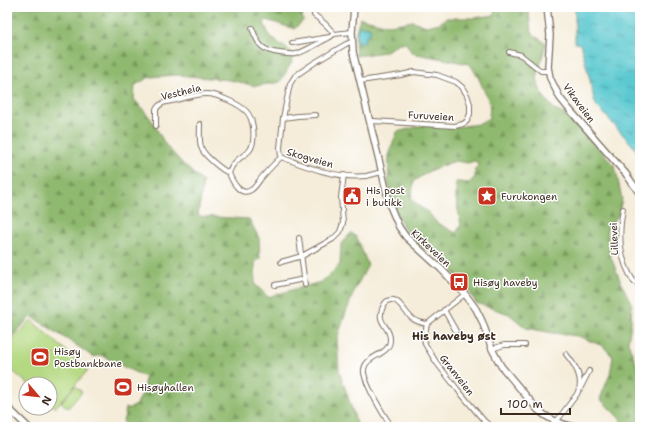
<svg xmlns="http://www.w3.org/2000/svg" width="647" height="434" viewBox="0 0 647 434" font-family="'Shantell Sans',sans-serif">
<defs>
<pattern id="forest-firs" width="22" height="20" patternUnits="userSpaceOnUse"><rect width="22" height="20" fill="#90b970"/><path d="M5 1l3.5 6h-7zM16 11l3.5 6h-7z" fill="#77975b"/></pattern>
<pattern id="water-ripples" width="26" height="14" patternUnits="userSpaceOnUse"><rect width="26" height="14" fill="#5cc9d0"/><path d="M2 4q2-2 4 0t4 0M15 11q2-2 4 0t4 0" fill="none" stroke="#4da3a8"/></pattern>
</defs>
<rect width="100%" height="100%" fill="#fff"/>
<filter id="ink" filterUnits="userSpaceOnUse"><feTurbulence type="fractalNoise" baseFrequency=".025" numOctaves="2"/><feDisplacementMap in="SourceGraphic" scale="8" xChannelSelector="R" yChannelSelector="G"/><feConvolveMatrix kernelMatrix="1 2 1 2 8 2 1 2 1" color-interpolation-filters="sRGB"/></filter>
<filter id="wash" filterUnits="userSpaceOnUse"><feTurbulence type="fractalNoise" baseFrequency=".012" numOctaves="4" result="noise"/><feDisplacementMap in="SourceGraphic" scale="16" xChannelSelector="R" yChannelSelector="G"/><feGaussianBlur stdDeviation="0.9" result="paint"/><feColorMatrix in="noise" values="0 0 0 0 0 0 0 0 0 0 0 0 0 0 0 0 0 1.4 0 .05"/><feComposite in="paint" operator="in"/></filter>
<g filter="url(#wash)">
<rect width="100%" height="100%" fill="#f5edda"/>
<g fill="#b5d982" stroke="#788250">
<polygon points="31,320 88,370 55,408 50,403 50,384 28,384 7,366 7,347"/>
<polygon points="75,386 82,392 68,408 61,402"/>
</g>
<g fill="url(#forest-firs)" stroke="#667247" fill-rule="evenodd">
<polygon points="7,7 301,7 303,21 294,29 267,20 264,23 270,37 293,53 292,62 280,82 256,86 230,80 177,75 150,77 135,85 134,99 151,119 165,144 183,164 203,182 198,216 249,219 259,238 260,259 255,262 255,284 268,297 295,289 321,282 329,276 340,264 341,245 349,235 352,233 357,238 368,265 355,289 345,315 337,339 339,370 358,427 128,427 123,421 125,414 126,408 131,408 136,405 143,393 145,377 126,368 101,355 93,357 82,349 31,316 7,343"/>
<path d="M 493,7 L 528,7 L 531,30 L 535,36 L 546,43 L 537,78 L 539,87 L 544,97 L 555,110 L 568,116 L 580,127 L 615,166 L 622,199 L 618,216 L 607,228 L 610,255 L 620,280 L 632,305 L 631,323 L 628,342 L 640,374 L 640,427 L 626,427 L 620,419 L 600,399 L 610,374 L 613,357 L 603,346 L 578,336 L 553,333 L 526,328 L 509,314 L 476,303 L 471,294 L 468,284 L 453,273 L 453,264 L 445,253 L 438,253 L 435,249 L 429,251 L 424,250 L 406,232 L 396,212 L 388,182 L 389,155 L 397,132 L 423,125 L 450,128 L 478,124 L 489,118 L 490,104 L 479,79 L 470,64 L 412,53 L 406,43 L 399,43 L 385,52 L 356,56 C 354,40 355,33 360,18 L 389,25 L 413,21 L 426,26 L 440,23 L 446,18 L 474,18 L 495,15 ZM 455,161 L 468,163 L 474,161 L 477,162 C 478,165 478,167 475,169 L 475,177 L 469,183 L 460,182 L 456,182 L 456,199 L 461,225 L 456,233 L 437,223 L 428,212 L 419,206 L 411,199 L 414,181 L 431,170 Z"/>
</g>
<g fill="url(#water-ripples)" stroke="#4c7a77">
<polygon points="575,7 640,7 640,158 635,148 596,105 594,100 590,80 581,46 580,44 575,43"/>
<polygon points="359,26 369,27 371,32 366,36 364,42 357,42 356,35"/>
</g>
</g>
<g filter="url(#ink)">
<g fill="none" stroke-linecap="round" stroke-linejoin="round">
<g stroke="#7c6e60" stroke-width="6">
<g id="street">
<path d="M 314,15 C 321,20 329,27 334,34"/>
<path d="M 252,28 C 258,45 262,51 280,53 C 286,54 291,55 296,54 C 306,51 320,42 330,37"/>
<polyline points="292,43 330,37 334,34 352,32"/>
<polyline points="509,52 521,55 541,71 549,71"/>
<polyline points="360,81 401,75 414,72 437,75 456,82 462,87 467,95 470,104 470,114 467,121 463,124 455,126 373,121 370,122"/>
<polyline points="283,118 298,116 316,115"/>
<path d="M 200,124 C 200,131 199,140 201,147 C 203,155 222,170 229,173 C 232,181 240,197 251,190 C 256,187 259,180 263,176 C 269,169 275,163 281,157 C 308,167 338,179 366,176 C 371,175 377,173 382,172"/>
<path d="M 156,126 L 156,109 C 162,101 167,102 177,100 C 187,97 197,94 207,94 C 217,94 239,104 246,111 C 250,115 252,121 253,127 C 254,134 254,146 249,151 C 248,153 246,153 244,155 C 237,160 232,164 229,173"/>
<polyline points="281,157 280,148 283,118 290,84 295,76 314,63 346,44 351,42"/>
<path d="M 623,209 C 618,236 619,259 634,282 L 637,283 L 640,283"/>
<polyline points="299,238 305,285"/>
<polyline points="281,262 302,256 333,239 340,232 343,223 341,197 344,175"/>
<polyline points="275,285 304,279"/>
<polyline points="465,294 427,324 424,338 425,344 436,362 458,390 485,422 492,427"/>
<polyline points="444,310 456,331"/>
<polyline points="492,349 504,345 525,345"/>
<polyline points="580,389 589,371"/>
<path d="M 392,427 C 384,416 366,386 364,373 C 362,354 391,357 390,339 C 390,325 374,323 384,305 C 385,303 387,300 391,300 C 399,298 406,315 413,319 C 417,322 422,323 427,324"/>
<polyline points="479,427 485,422"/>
<path d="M 550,427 L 556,422 L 577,394 C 585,380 575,365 566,354"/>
</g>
</g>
<g stroke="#7c6e60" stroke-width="8">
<g id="secondary">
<path d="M 354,7 L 352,32 L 353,52 L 390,206 L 399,227 L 406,237 L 441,269 L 465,294 L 476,309 L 482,321 L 492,349 L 501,366 L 538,410 C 549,420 560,424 574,427"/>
<polyline points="547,7 550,35 548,67 550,78 560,98 569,109 626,174 640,194"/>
<polyline points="7,407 28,427"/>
</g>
</g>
<use href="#street" stroke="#fff" stroke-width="4"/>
<use href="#secondary" stroke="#fff" stroke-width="5.5"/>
</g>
</g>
<defs>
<g id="civic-square" transform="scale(1)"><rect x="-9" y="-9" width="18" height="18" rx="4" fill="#c8321e" stroke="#fff"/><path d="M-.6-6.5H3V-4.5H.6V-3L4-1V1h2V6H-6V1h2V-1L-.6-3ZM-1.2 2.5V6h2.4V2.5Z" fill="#fff"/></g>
<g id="sight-square" transform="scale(1)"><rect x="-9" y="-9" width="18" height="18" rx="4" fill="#c8321e" stroke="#fff"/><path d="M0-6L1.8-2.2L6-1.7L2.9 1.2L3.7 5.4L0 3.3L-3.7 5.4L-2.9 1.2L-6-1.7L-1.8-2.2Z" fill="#fff"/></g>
<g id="bus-square" transform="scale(1)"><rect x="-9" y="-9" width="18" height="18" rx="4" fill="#c8321e" stroke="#fff"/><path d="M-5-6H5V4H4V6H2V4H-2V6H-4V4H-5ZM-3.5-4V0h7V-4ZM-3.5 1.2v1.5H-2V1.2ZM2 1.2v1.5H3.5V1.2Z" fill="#fff"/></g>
<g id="stadium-square" transform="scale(1)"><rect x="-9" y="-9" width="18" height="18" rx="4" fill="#c8321e" stroke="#fff"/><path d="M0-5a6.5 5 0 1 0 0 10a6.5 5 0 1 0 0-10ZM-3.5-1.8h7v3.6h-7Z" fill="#fff"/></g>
</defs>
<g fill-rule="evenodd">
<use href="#civic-square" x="352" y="196"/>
<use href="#sight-square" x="487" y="196"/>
<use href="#bus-square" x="459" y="282"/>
<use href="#stadium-square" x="40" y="357"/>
<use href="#stadium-square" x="123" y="387"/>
</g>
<g text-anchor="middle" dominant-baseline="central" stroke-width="3" stroke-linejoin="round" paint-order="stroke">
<g font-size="10" fill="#3b2a1e" stroke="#fff">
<text transform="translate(181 92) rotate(-14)">Vestheia</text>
<text transform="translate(579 103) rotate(53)">Vikaveien</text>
<text transform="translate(431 116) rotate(3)">Furuveien</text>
<text transform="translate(310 158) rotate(16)">Skogveien</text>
<text transform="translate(614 239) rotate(-92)">Lillevei</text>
<text transform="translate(431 248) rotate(43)">Kirkeveien</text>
<text transform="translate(457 375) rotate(52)">Granveien</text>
</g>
<g font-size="10" fill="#3b2a1e" stroke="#fff" text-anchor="start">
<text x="366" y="190">His post<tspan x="366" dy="12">i butikk</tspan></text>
<text x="501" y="196">Furukongen</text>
<text x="473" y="282">Hisøy haveby</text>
<text x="54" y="351">Hisøy<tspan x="54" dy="12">Postbankbane</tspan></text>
<text x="137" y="387">Hisøyhallen</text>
</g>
<g font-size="11" font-weight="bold" fill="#3b2a1e" stroke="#fff">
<text x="454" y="336">His haveby øst</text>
</g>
</g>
<rect width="647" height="434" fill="none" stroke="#fff" stroke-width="24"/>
<g transform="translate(38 396) rotate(118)"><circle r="19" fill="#ffffff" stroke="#b1aaa5"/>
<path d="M0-3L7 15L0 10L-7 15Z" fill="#c8321e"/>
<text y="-6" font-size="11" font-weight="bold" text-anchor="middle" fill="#3b2a1e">N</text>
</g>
<path d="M501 408v6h69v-6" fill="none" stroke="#3b2a1e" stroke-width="2"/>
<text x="507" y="408" font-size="12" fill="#3b2a1e" stroke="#ffffff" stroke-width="3" paint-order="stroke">100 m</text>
</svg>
